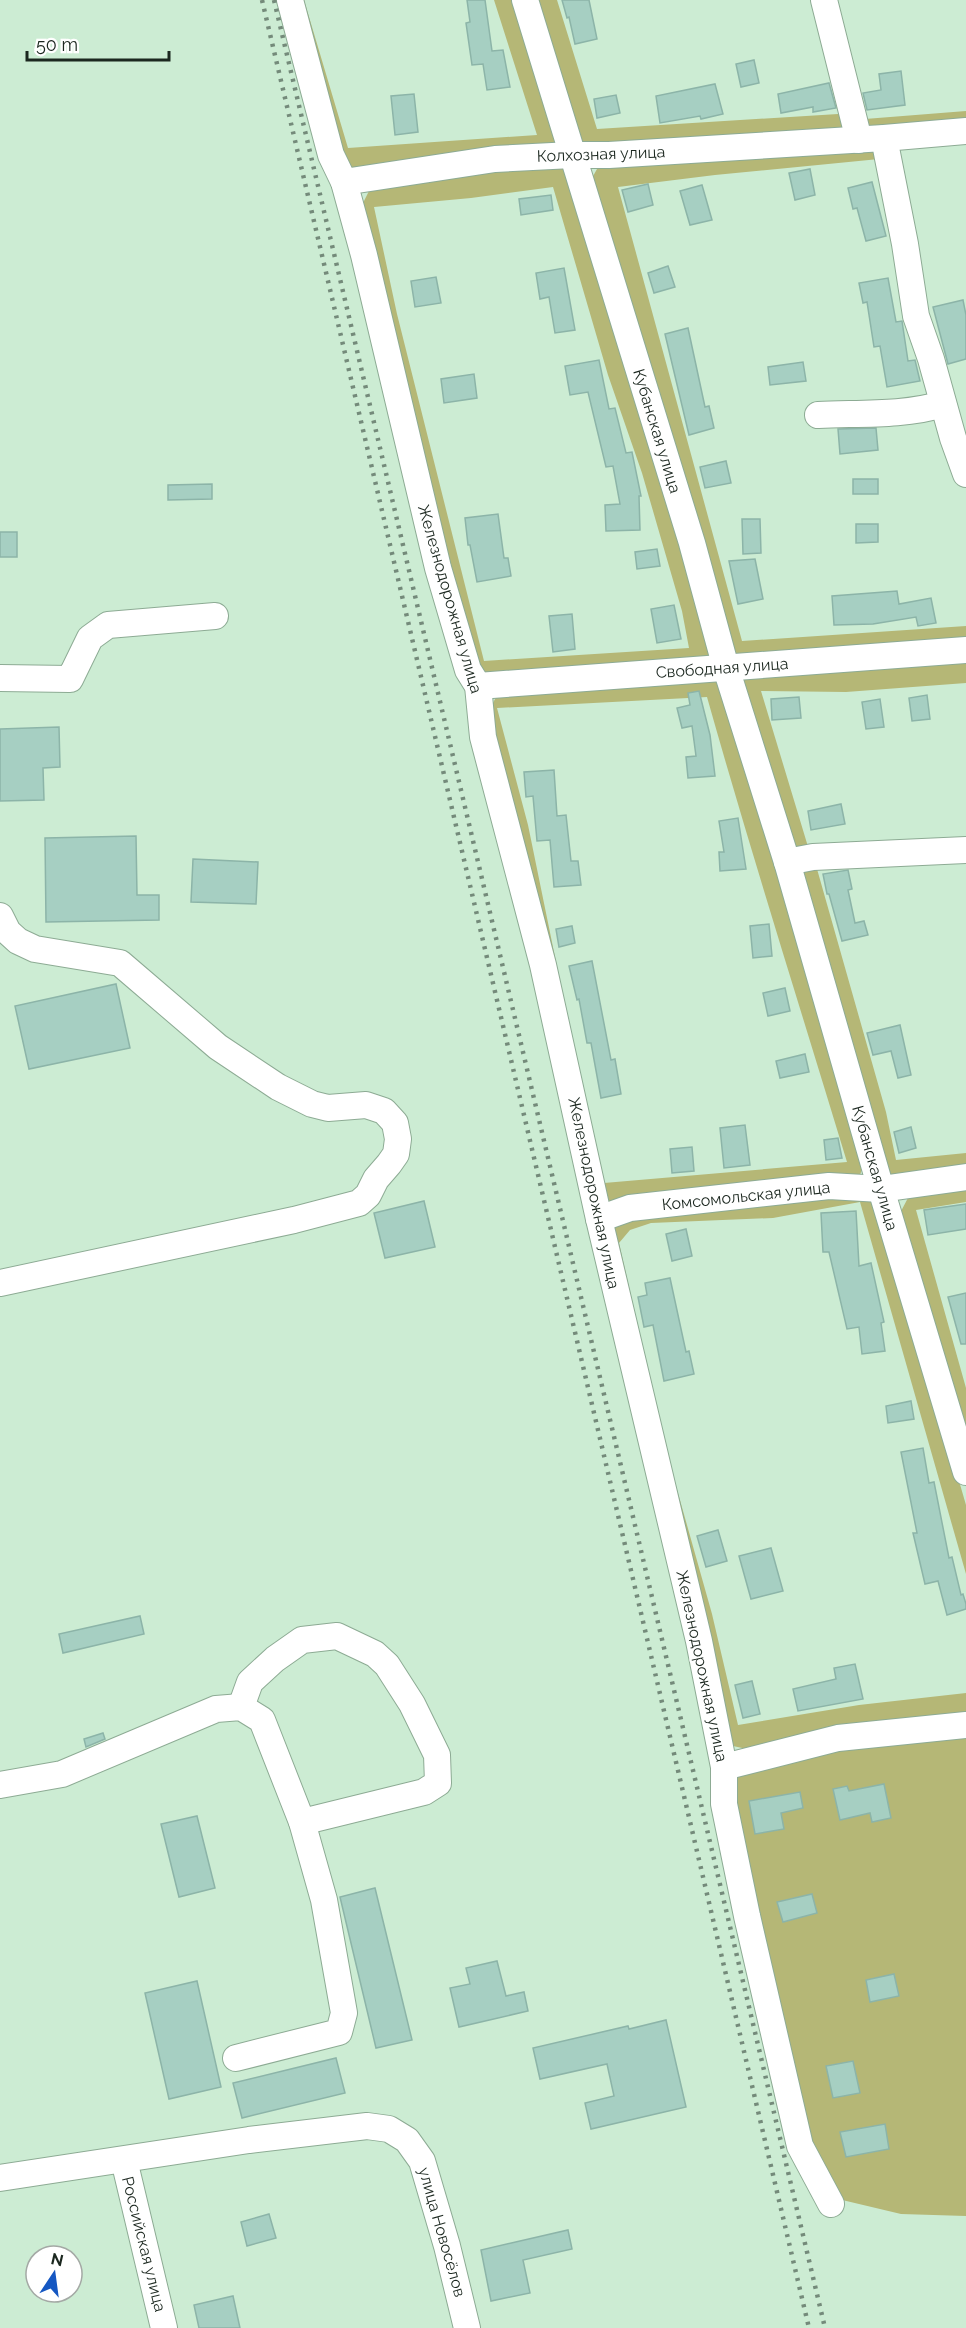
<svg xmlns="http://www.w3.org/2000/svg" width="966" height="2328" viewBox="0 0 966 2328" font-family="Raleway,sans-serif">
<rect width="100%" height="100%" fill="#ccecd3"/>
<g fill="#b5b776" fill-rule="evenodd">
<polygon points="295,0 304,0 348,148 537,135 494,0 517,0 551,111 556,147 354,175 341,162"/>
<polygon points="533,0 557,0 597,129 838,114 865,119 966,111 966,121 592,150 580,143"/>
<polygon points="879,150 879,159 715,175 618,187 742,641 966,626 966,643 735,660 592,178 597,169 615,162"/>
<path d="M 566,165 L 718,665 L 484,680 L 470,663 L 361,207 L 370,189 L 391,180 ZM 553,187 L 608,375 L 642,473 L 682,611 L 689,648 L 484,661 L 397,314 L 374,207 L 471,198 Z"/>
<polygon points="966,661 966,683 846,692 761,691 809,850 790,847 741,678"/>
<path d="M 722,675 L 863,1166 L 860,1175 L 605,1208 L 489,711 L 496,697 ZM 707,697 C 751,853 800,1007 847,1162 L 604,1183 L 588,1118 L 528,825 L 497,708 Z"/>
<polygon points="795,867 817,869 886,1112 896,1160 966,1153 966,1169 888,1180"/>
<polygon points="966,1184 966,1202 916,1210 966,1388 966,1452 899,1215 909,1196"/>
<polygon points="868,1192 879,1206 966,1505 966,1574 860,1202 773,1218 651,1223 630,1230 619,1243 667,1454 712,1614 738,1725 859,1705 966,1693 966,1721 756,1751 733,1746 724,1731 610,1230 620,1221"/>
<polygon points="966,1731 966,2216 901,2214 838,2199 811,2155 765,1975 731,1775 838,1746"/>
</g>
<g fill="#a6cfc2" stroke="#8cb4a8" stroke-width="1.5">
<polygon points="467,0 485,0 492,51 503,50 510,87 487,90 483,64 472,65 466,23 470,22"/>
<polygon points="562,0 589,0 597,39 575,44 569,17 567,18"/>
<polygon points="754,60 759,83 741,87 736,64"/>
<polygon points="901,71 905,105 867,110 863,93 881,90 879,74"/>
<polygon points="829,83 836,108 813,112 813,107 781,113 778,94"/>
<polygon points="715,84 723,114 701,119 700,116 660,123 656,96"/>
<polygon points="414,94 418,132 395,135 391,96"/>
<polygon points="616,95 620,113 597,118 594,99"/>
<polygon points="810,169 815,195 795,200 789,173"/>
<polygon points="872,182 886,236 866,241 857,208 853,209 848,188"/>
<polygon points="648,184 653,205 628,212 622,190"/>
<polygon points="702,185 712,220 690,225 680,191"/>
<polygon points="551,195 553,210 521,215 519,199"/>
<polygon points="668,266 675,287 654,293 648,273"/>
<polygon points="564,268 575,330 555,333 549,297 540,299 536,273"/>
<polygon points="436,277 441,303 415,307 411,281"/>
<polygon points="888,278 896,322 902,321 908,361 915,360 920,381 887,387 880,346 874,347 867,302 863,303 859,283"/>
<polygon points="963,300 966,315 966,359 948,364 933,307"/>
<polygon points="688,328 705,407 709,406 714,428 689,435 665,334"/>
<polygon points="599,360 609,409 615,408 626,453 632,452 641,496 639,496 640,530 606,531 605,505 620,504 613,466 606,467 588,392 570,395 565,366"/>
<polygon points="803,362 806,381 770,385 768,367"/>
<polygon points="474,374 477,398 444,403 441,379"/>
<polygon points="876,428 878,450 840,454 838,429"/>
<polygon points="726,461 731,483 705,488 700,467"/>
<rect x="853" y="479" width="25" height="15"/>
<polygon points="212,484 212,499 168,500 168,485"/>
<polygon points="498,514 504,558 508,558 511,576 477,582 470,545 468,545 465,518"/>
<polygon points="742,519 760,519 761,553 743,554"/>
<polygon points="856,524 878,524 878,542 856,543"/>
<rect x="0" y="532" width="17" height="25"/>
<polygon points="657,549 660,566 637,569 635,552"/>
<polygon points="755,559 763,599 738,604 729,561"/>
<polygon points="897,591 899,604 931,598 936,623 918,626 916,617 873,624 834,625 832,596"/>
<polygon points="674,605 681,639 657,643 651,609"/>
<polygon points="572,614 575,649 553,652 549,616"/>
<polygon points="699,691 710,735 715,776 688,778 686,757 696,756 692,726 682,728 677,708 690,705 688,693"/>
<polygon points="927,695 930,719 912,721 909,698"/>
<polygon points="799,697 801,718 772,720 771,699"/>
<polygon points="880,699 884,727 866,729 862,702"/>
<polygon points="59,727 60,767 43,768 44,800 0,801 0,729"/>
<polygon points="554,770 557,816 566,815 571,861 578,861 581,885 554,887 550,840 537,841 533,796 526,797 524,772"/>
<polygon points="841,804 845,824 811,830 808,811"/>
<polygon points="738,818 746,869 720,871 719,852 724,852 719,821"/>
<polygon points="136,836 137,895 159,895 159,920 46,922 45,838"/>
<polygon points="193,859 258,862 256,904 191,902"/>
<polygon points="848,870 852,889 848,890 855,923 864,921 868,935 842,941 829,894 827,894 823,874"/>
<polygon points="769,924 772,956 753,958 750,926"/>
<polygon points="572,926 575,943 559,947 556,929"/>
<polygon points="592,961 611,1060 615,1059 621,1094 601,1098 591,1043 587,1043 579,999 577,1000 569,966"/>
<polygon points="116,984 130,1048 29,1069 15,1006"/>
<polygon points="785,988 790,1011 768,1016 763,993"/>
<polygon points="900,1025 911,1075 898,1078 891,1051 873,1055 867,1033"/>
<polygon points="805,1054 809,1072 780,1078 776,1061"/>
<polygon points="745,1125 750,1165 724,1168 720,1128"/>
<polygon points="911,1127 916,1148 899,1153 894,1132"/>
<polygon points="838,1138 842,1158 826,1160 824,1140"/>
<polygon points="692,1147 694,1171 672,1173 670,1149"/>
<polygon points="424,1201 435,1247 385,1258 374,1213"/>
<polygon points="966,1204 966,1229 928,1235 924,1210"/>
<polygon points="856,1211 859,1266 871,1263 884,1322 881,1323 885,1351 862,1354 859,1327 847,1329 829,1252 823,1252 821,1213"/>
<polygon points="686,1229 692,1256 672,1261 666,1234"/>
<polygon points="670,1278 686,1352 689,1351 694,1374 664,1381 653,1325 644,1327 638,1297 647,1295 645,1283"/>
<polygon points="966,1293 966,1344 961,1344 948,1297"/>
<polygon points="911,1401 914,1419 888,1423 886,1406"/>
<polygon points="923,1448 929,1483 934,1482 949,1558 952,1557 961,1595 963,1594 966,1604 966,1609 947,1615 938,1581 925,1584 913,1533 917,1533 901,1452"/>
<polygon points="718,1530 727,1561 706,1567 697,1536"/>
<polygon points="771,1548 783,1591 751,1599 739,1556"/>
<polygon points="140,1616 144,1634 63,1653 59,1634"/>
<polygon points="855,1664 863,1699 798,1711 793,1689 836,1679 834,1668"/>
<polygon points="752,1681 760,1714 743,1718 735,1685"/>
<polygon points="103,1733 105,1739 86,1747 84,1739"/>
<polygon points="884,1784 891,1818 872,1822 870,1813 840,1820 833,1789 847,1786 849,1791"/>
<polygon points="800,1792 803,1808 781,1813 784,1829 755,1834 749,1801"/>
<polygon points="197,1816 215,1888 179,1897 161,1824"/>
<polygon points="375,1888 412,2040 376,2048 340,1897"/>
<polygon points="812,1894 817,1913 783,1922 777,1902"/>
<polygon points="497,1961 506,1996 524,1992 528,2011 459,2027 450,1988 470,1984 466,1968"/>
<polygon points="894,1974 899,1996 870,2002 866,1980"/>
<polygon points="197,1981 221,2087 169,2099 145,1993"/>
<polygon points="666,2020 686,2107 591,2129 585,2103 614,2096 607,2064 540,2079 533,2048 628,2026 629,2029"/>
<polygon points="336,2058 345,2093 242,2118 233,2083"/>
<polygon points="853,2061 860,2093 833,2098 826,2066"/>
<polygon points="885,2124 889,2149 846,2157 840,2132"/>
<polygon points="269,2214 276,2238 247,2246 241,2222"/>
<polygon points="568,2230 572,2249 523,2260 530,2293 491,2301 481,2250"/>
<polygon points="233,2296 240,2328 199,2328 194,2305"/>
</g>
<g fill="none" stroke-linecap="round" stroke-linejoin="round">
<g stroke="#8dab94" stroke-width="28">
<g id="minor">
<polyline points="290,0 331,155 344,182 364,255 438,568 468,670 478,686 483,737 543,965 599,1219 699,1641 724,1767 724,1804 747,1916 800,2146 831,2204"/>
<polyline points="525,0 692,543 726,668 787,862 881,1189 966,1472"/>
<polyline points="824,0 859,140"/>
<polyline points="884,138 905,244 916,316 931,359 953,438 966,474"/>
<polyline points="344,182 495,159 572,155 609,155 884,138 966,131"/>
<path d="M 818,415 C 858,413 904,416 943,404"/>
<polyline points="0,678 70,679 90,638 108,625 215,616"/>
<polyline points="478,686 966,650"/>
<polyline points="787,862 813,857 966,850"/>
<polyline points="0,916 8,932 18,941 35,949 120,963 218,1047 278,1087 312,1104 328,1108 366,1105 384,1111 395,1123 398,1139 396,1154 389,1164 376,1179 368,1195 359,1203 294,1220 0,1283"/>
<polyline points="599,1219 630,1208 829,1186 881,1189 966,1177"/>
<polyline points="241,1707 250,1682 275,1659 302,1640 337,1636 375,1654 387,1665 412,1704 437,1755 438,1783 424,1792 302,1822"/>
<polyline points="724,1767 838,1738 966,1725"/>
<polyline points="0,1785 62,1774 216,1709 241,1707 262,1720 302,1822 324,1900 344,2013 339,2032 236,2058"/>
<polyline points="124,2160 164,2328"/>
<polyline points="0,2178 249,2140 367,2126 389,2129 407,2140 422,2161 447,2246 467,2328"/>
</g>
</g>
<use href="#minor" stroke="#fff" stroke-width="26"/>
<g stroke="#748a7a" stroke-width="4.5" stroke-dasharray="3 6" stroke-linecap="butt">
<polyline points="262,0 809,2328"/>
<polyline points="274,0 825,2328"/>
</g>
</g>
<g text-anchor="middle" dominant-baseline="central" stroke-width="4.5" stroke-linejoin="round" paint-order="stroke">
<g font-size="16" fill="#1b271f" stroke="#fff">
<text transform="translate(601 154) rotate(-2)">Колхозная улица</text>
<text transform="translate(657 431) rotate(73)">Кубанская улица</text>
<text transform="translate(450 599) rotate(74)">Железнодорожная улица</text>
<text transform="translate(722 668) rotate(-4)">Свободная улица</text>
<text transform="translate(875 1168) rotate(74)">Кубанская улица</text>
<text transform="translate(594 1193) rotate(78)">Железнодорожная улица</text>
<text transform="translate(746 1196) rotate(-6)">Комсомольская улица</text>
<text transform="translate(702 1666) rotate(78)">Железнодорожная улица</text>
<text transform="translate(442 2232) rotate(74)">улица Новосёлов</text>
<text transform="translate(144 2244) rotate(76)">Российская улица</text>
</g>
</g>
<g transform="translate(54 2274) rotate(13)"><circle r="28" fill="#ffffff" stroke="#a4a9a5" stroke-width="1.5"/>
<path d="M0-4.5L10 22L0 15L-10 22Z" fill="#1557c2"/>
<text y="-9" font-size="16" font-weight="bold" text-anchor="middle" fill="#1b271f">N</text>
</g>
<path d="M27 51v9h142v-9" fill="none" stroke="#1b271f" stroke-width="3"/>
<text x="36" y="51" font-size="18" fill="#1b271f" stroke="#ffffff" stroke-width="4.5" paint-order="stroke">50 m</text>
</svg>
